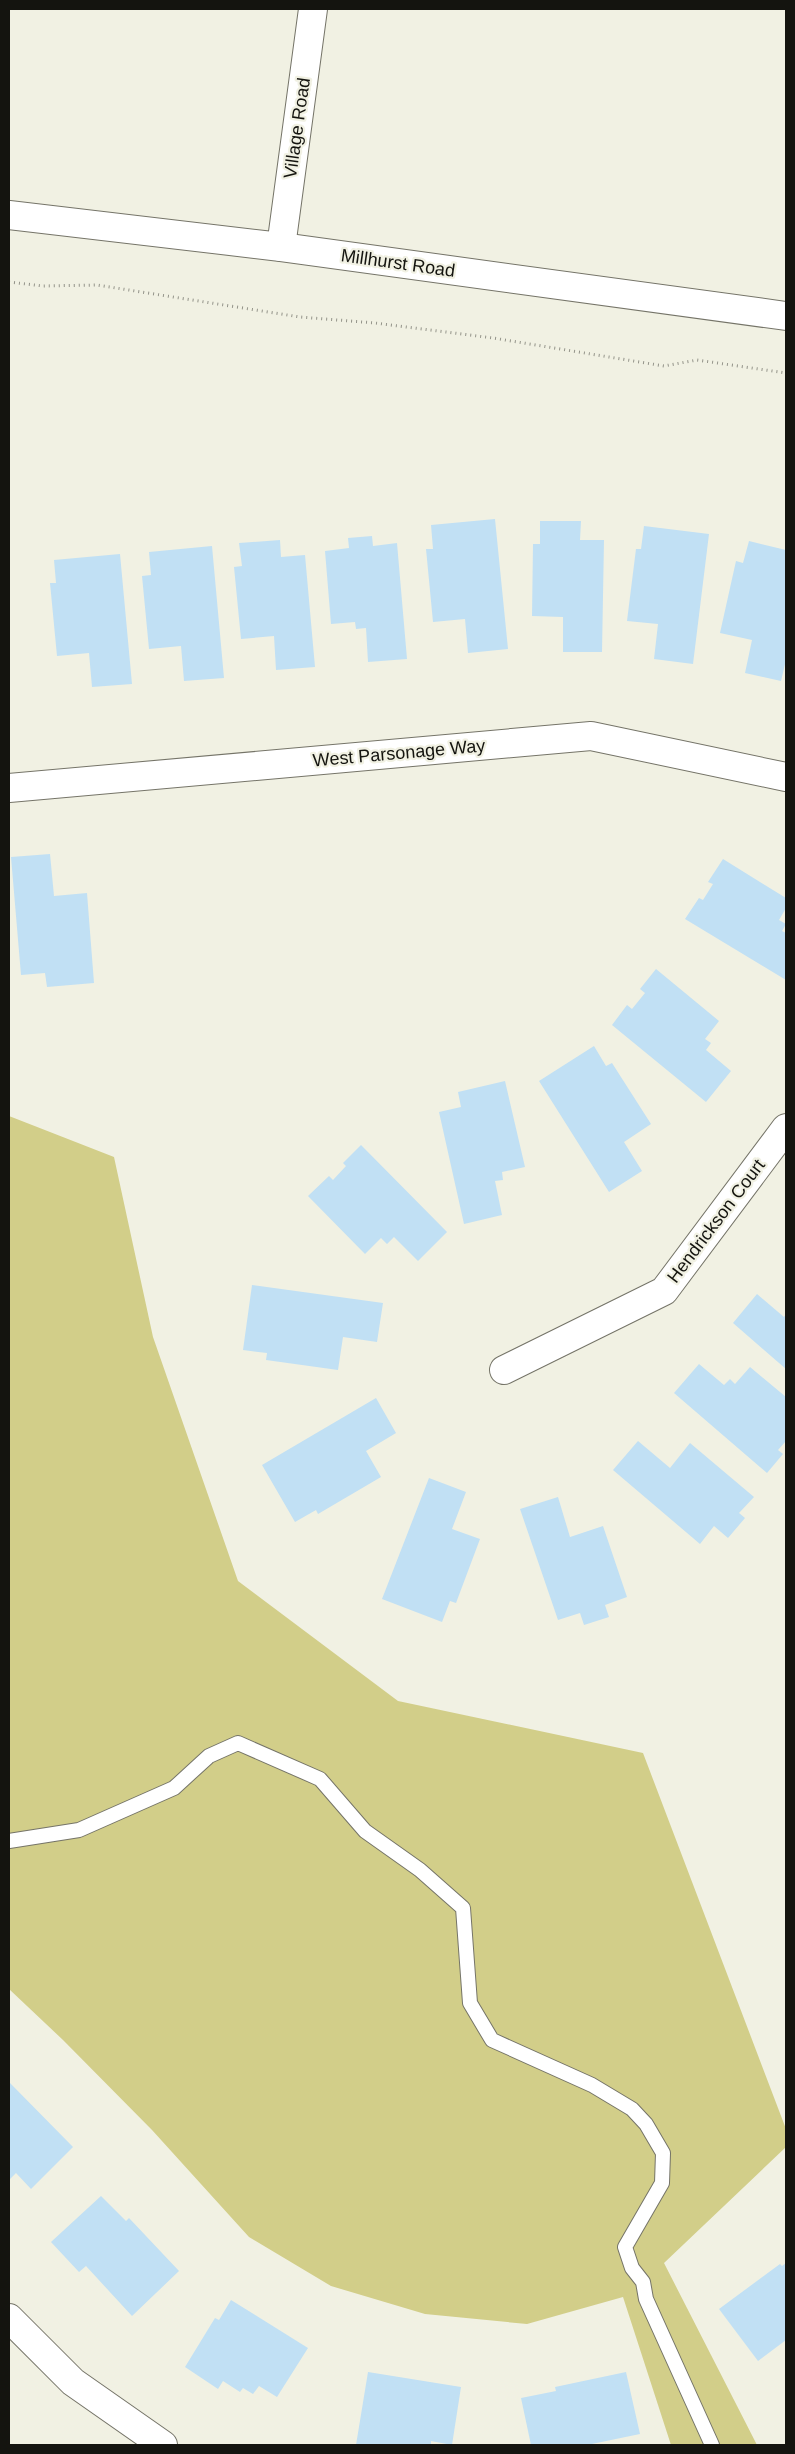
<svg xmlns="http://www.w3.org/2000/svg" width="795" height="2454" viewBox="0 0 795 2454" font-family="Helvetica,sans-serif">
<rect width="100%" height="100%" fill="#f1f1e3"/>
<polygon fill="#d2ce89" points="9,1116 114,1157 153,1337 238,1581 398,1701 643,1753 786,2129 786,2147 664,2263 757,2445 671,2445 623,2297 527,2324 425,2314 331,2286 249,2237 152,2130 63,2040 9,1989"/>
<g fill="#c1e0f4">
<polygon points="495,519 508,649 468,653 465,619 433,622 426,549 433,549 431,525"/>
<polygon points="540,521 581,521 580,540 604,540 602,652 563,652 563,617 532,616 533,544 540,544"/>
<polygon points="644,526 709,534 693,664 654,659 658,624 627,621 636,549 641,549"/>
<polygon points="372,536 373,546 397,543 407,659 368,662 366,628 356,629 355,622 331,624 325,551 349,548 348,538"/>
<polygon points="280,540 281,557 305,555 315,667 276,670 274,636 241,639 234,567 242,566 239,543"/>
<polygon points="749,541 786,550 786,660 781,681 745,673 752,640 720,633 736,561 743,563"/>
<polygon points="212,546 224,678 184,681 181,646 149,649 142,576 151,575 149,552"/>
<polygon points="120,554 132,684 92,687 89,653 57,656 50,583 56,583 54,560"/>
<polygon points="50,854 54,896 87,893 94,983 47,987 45,973 21,975 11,857"/>
<polygon points="723,859 786,898 786,908 779,920 786,924 782,931 786,933 786,980 685,919 699,898 703,900 713,884 708,882"/>
<polygon points="656,969 719,1021 705,1039 711,1043 706,1050 731,1071 706,1102 612,1025 627,1005 632,1009 645,993 640,989"/>
<polygon points="594,1046 606,1066 612,1063 651,1124 624,1142 642,1171 609,1192 539,1081"/>
<polygon points="505,1081 525,1167 502,1172 503,1180 495,1181 502,1215 464,1224 439,1112 461,1107 458,1092"/>
<polygon points="361,1145 447,1232 418,1261 394,1237 387,1244 381,1238 365,1254 308,1196 329,1176 333,1180 346,1166 343,1163"/>
<polygon points="252,1285 383,1303 377,1342 343,1337 338,1370 266,1360 267,1353 243,1350"/>
<polygon points="757,1294 784,1317 786,1314 786,1369 733,1323"/>
<polygon points="699,1364 724,1385 730,1379 735,1384 750,1367 786,1397 786,1441 778,1450 783,1454 767,1473 674,1393"/>
<polygon points="376,1398 396,1433 366,1451 381,1477 318,1514 316,1510 295,1522 262,1465"/>
<polygon points="638,1441 670,1468 690,1443 754,1497 739,1513 745,1518 728,1538 714,1526 700,1544 613,1470"/>
<polygon points="429,1478 466,1492 452,1529 480,1539 456,1603 450,1601 442,1622 382,1599"/>
<polygon points="558,1497 570,1537 603,1526 627,1597 605,1605 609,1617 584,1625 580,1613 558,1620 520,1509"/>
<polygon points="9,2082 73,2147 31,2189 16,2173 9,2180"/>
<polygon points="101,2196 126,2221 129,2218 179,2271 132,2316 86,2266 79,2272 51,2242"/>
<polygon points="786,2263 786,2340 758,2361 719,2309 780,2264 782,2266"/>
<polygon points="231,2300 308,2348 277,2397 259,2386 253,2394 243,2388 240,2392 223,2381 218,2389 185,2367 215,2318 219,2320"/>
<polygon points="368,2372 461,2387 452,2445 431,2441 431,2445 356,2445"/>
<polygon points="626,2372 640,2434 587,2445 531,2445 521,2398 556,2391 555,2387"/>
</g>
<g fill="none" stroke-linecap="round" stroke-linejoin="round">
<g stroke="#757468" stroke-width="16">
<polyline id="service" points="9,1841 79,1830 174,1788 209,1756 238,1743 320,1779 365,1831 420,1870 463,1908 470,2003 492,2040 592,2085 632,2109 646,2124 663,2153 662,2183 625,2247 632,2268 643,2282 646,2299 712,2445"/>
</g>
<g stroke="#757468" stroke-width="30">
<g id="minor">
<polyline points="281,247 313,9"/>
<polyline points="9,788 591,736 786,777"/>
<polyline points="504,1370 664,1291 786,1128"/>
<polyline points="9,2318 73,2382 163,2445"/>
</g>
</g>
<g stroke="#757468" stroke-width="30">
<polyline id="tertiary" points="9,215 281,247 786,316"/>
</g>
<polyline stroke="#939389" stroke-width="3" stroke-dasharray="1 4" stroke-linecap="butt" points="9,282 43,286 97,285 300,317 375,323 493,338 664,366 697,360 786,373"/>
<use href="#service" stroke="#fff" stroke-width="14"/>
<use href="#minor" stroke="#fff" stroke-width="28"/>
<use href="#tertiary" stroke="#fff" stroke-width="28"/>
</g>
<g text-anchor="middle" dominant-baseline="central" stroke-width="4.5" stroke-linejoin="round" paint-order="stroke">
<g font-size="18" fill="#14140f" stroke="#f1f1e3">
<text transform="translate(297 128) rotate(-82)">Village Road</text>
<text transform="translate(398 263) rotate(8)">Millhurst Road</text>
<text transform="translate(399 753) rotate(-5)">West Parsonage Way</text>
<text transform="translate(716 1221) rotate(-53)">Hendrickson Court</text>
</g>
</g>
<rect width="795" height="2454" fill="none" stroke="#14140f" stroke-width="20"/>
</svg>
